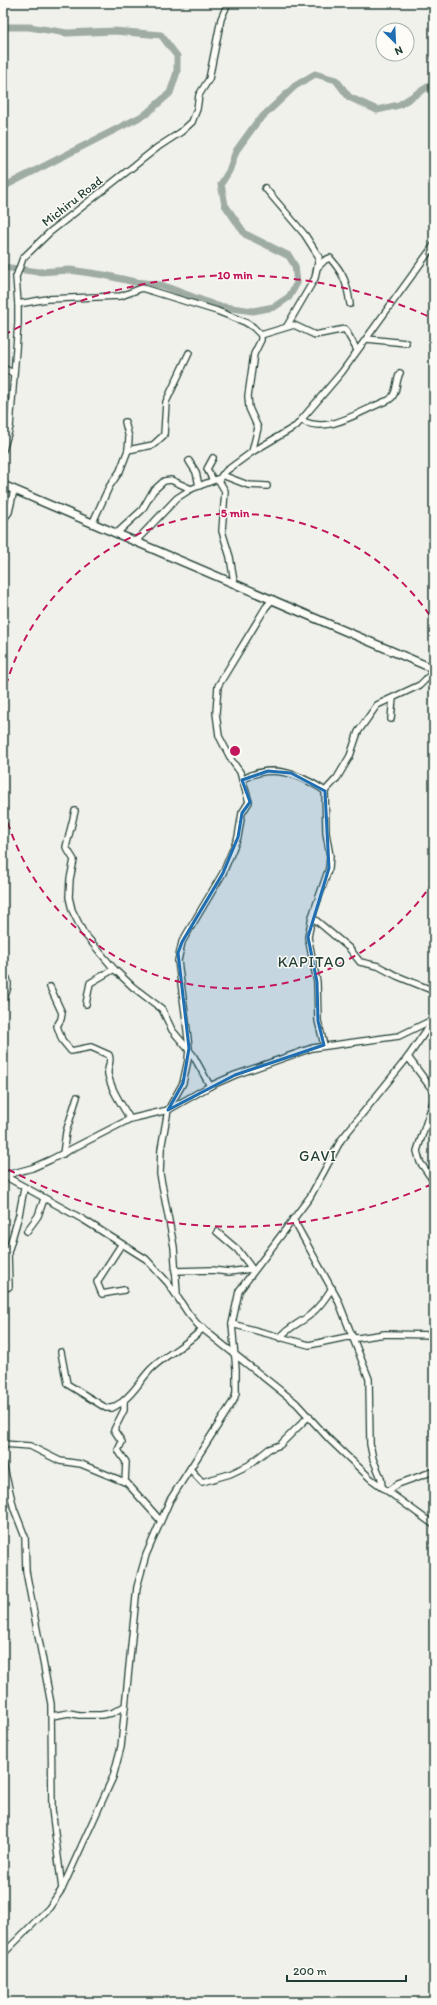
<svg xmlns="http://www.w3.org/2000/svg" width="437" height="2005" viewBox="0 0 437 2005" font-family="Itim,sans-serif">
<rect width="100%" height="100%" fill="#f0f1eb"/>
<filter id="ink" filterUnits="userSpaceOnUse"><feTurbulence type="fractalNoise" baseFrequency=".025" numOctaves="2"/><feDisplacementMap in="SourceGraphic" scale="8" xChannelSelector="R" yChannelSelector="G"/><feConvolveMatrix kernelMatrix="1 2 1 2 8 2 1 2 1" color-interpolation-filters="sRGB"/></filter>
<g filter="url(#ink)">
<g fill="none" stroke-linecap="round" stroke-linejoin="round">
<g stroke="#9faca4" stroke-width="7">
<polyline points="3,27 29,27 67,33 114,31 161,35 177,56 177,72 170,93 146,114 3,187"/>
<polyline points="3,267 39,272 70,270 104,275 135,282 161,285 217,306 253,311 274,307 289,297 297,283 295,266 289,256 245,234 225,205 221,184 229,171 236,151 257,122 295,86 315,74 336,80 349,97 377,110 399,105 434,83"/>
</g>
<g stroke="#1f3d34" stroke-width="8">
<g id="minor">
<polyline points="265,188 305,235 319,257 315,278 287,326"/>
<path d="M 318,267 L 325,260 L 330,258 C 344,274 347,283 350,304"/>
<polyline points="18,304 47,299 121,296 142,288 217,311 245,322 253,327 261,335 261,340 254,354 248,396 249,408 258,428 252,452"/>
<polyline points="261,335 294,325 315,335 345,329 357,350"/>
<polyline points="367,339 406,343"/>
<polyline points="3,368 13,373"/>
<path d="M 301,420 C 329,436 362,409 389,400 C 398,394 395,382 400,373"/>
<polyline points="125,422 129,438 128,450"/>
<polyline points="3,450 10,427 18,323 18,304 16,277 23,258 50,232 158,147 181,132 192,122 197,109 199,95 209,79 221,19 228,3"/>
<polyline points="213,458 207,469 213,480"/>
<polyline points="189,461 196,472 199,486"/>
<polyline points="222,475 248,485 267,486"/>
<polyline points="218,479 225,491 222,531 230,557 234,582"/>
<polyline points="3,520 9,512 14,490"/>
<polyline points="93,522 109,487 120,471 128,450 153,445 164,435 166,402 189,353"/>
<polyline points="117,533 142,510 153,491 164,481 171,480 191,489"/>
<polyline points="136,541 177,498 191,489 220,478 226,471 252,452 296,426 342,372 434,245"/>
<polyline points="391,719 393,698"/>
<path d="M 242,780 C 270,762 300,774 325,791"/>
<polyline points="75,811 66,847 74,860 70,879 69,897 72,910 83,932 114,969 133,987 162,1009 172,1030 193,1055 210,1086"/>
<polyline points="312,917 349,948 360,962 378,966 397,976 434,991"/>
<path d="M 3,973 C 12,981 7,991 3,1001"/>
<path d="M 50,987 L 62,1013 L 61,1019 L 57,1026 L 62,1040 L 71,1051 L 91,1047 L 109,1055 C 112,1061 107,1067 108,1074 C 111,1090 122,1105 130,1119"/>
<polyline points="86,1004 90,983 114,969"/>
<polyline points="324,1045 318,1021 317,982 308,937 312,917 329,868 330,856 326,833 325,791 337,778 350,756 358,732 377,705 420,685 434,671"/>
<polyline points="408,1057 434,1092"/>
<polyline points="434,1099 417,1151 420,1162 434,1182"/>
<polyline points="63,1154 66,1132 77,1097"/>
<polyline points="3,1175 84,1220 146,1259 168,1283 188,1313 198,1325 296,1403 330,1440 371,1479 434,1525"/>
<polyline points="3,1176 32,1168 50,1160 130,1119 168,1110 210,1086 235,1075 312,1048 399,1036 430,1021"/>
<polyline points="293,1219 338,1300 369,1379 370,1444 373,1459 381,1478 382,1487"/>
<polyline points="27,1231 38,1216 44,1199"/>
<polyline points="217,1232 238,1250 253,1270"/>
<polyline points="121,1245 97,1282 102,1294 124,1290"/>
<polyline points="175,1271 212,1270 229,1272 251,1269"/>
<polyline points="3,1289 9,1287 8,1252 19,1215 24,1189"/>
<polyline points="177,1294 174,1247 160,1174 161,1149 168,1110 183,1083 188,1060 189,1048 185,1013 178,961 182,942 223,873 238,837 242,813 249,802 240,772 232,761 219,736 216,713 218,686 266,607 273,599"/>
<polyline points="232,1324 309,1345 347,1337 358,1338 385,1334 434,1335"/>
<path d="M 280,1338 C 288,1327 299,1324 310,1315 C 318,1308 326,1298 332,1288"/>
<polyline points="61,1352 67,1384 106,1408 112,1408 124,1401"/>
<polyline points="3,1444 30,1446 60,1461 81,1464 127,1483 160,1520"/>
<polyline points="3,1464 14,1509 25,1537 26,1571 51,1704 52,1809 62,1889"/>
<polyline points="190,1469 202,1482 230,1474 249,1465 269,1449 280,1445 309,1416"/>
<path d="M 125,1482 L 126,1462 L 118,1450 L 122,1442 L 114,1430 L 124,1410 L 124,1400 C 136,1391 142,1377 153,1367 C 168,1353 189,1344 203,1328"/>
<polyline points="388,1491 398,1484 434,1471"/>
<polyline points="52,1716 69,1713 79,1715 101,1715 112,1713 125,1706"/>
<polyline points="3,1954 49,1908 62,1889 113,1777 121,1747 137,1587 146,1555 170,1500 234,1400 236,1393 236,1369 232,1324 239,1291 310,1197 341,1140 408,1057 434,1019"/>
</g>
</g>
<g stroke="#1f3d34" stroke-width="10">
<polyline id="major" points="3,485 434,669"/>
</g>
<use href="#minor" stroke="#fdfcf7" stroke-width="5.5"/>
<use href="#major" stroke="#fdfcf7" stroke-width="7"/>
</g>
</g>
<path fill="#1f6fb2" fill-opacity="0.2" stroke="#1f6fb2" stroke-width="3" stroke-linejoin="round" d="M 268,771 L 291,773 L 325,791 L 329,868 L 308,937 L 317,982 L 318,1021 L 324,1045 L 235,1075 L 168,1110 L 183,1083 L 189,1048 L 178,953 L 182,942 L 223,873 L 238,837 L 242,813 L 250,802 L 242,780 Z"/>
<g fill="none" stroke="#c2185b" stroke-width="2" stroke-dasharray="7 5">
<path d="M433 882A238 238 0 0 1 3 805M3 697A238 238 0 0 1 433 620"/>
<path d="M432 1184A476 476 0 0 1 4 1167M4 335A476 476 0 0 1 432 318"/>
</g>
<g text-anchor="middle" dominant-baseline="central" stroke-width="3" stroke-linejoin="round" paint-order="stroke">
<g font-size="13" fill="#1f3d34" stroke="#fdfcf7">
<text transform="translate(72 201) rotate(-38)">Michiru Road</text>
</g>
<g font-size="15" letter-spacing="1" fill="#1f3d34" stroke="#fdfcf7">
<text x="312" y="962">KAPITAO</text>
<text x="318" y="1156">GAVI</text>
</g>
</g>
<circle cx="235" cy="751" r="6" fill="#c2185b" stroke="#fdfcf7" stroke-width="2"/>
<g font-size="12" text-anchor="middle" font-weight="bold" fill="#c2185b" stroke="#fdfcf7" stroke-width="3" stroke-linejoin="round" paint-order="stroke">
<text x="235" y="279">10 min</text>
<text x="235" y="517">5 min</text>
</g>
<rect width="437" height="2005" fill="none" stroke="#fdfcf7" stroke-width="16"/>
<rect x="8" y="8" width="421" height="1989" fill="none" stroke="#1f3d34" stroke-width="1.5" filter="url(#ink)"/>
<g transform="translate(395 42) rotate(156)"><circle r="19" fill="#fdfcf7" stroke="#a4b0a9"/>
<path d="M0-3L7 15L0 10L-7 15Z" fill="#1f6fb2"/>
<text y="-6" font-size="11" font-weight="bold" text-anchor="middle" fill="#1f3d34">N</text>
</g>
<path d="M287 1975v6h119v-6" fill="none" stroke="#1f3d34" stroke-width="2"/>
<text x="293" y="1975" font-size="12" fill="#1f3d34" stroke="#fdfcf7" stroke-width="3" paint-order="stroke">200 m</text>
</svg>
